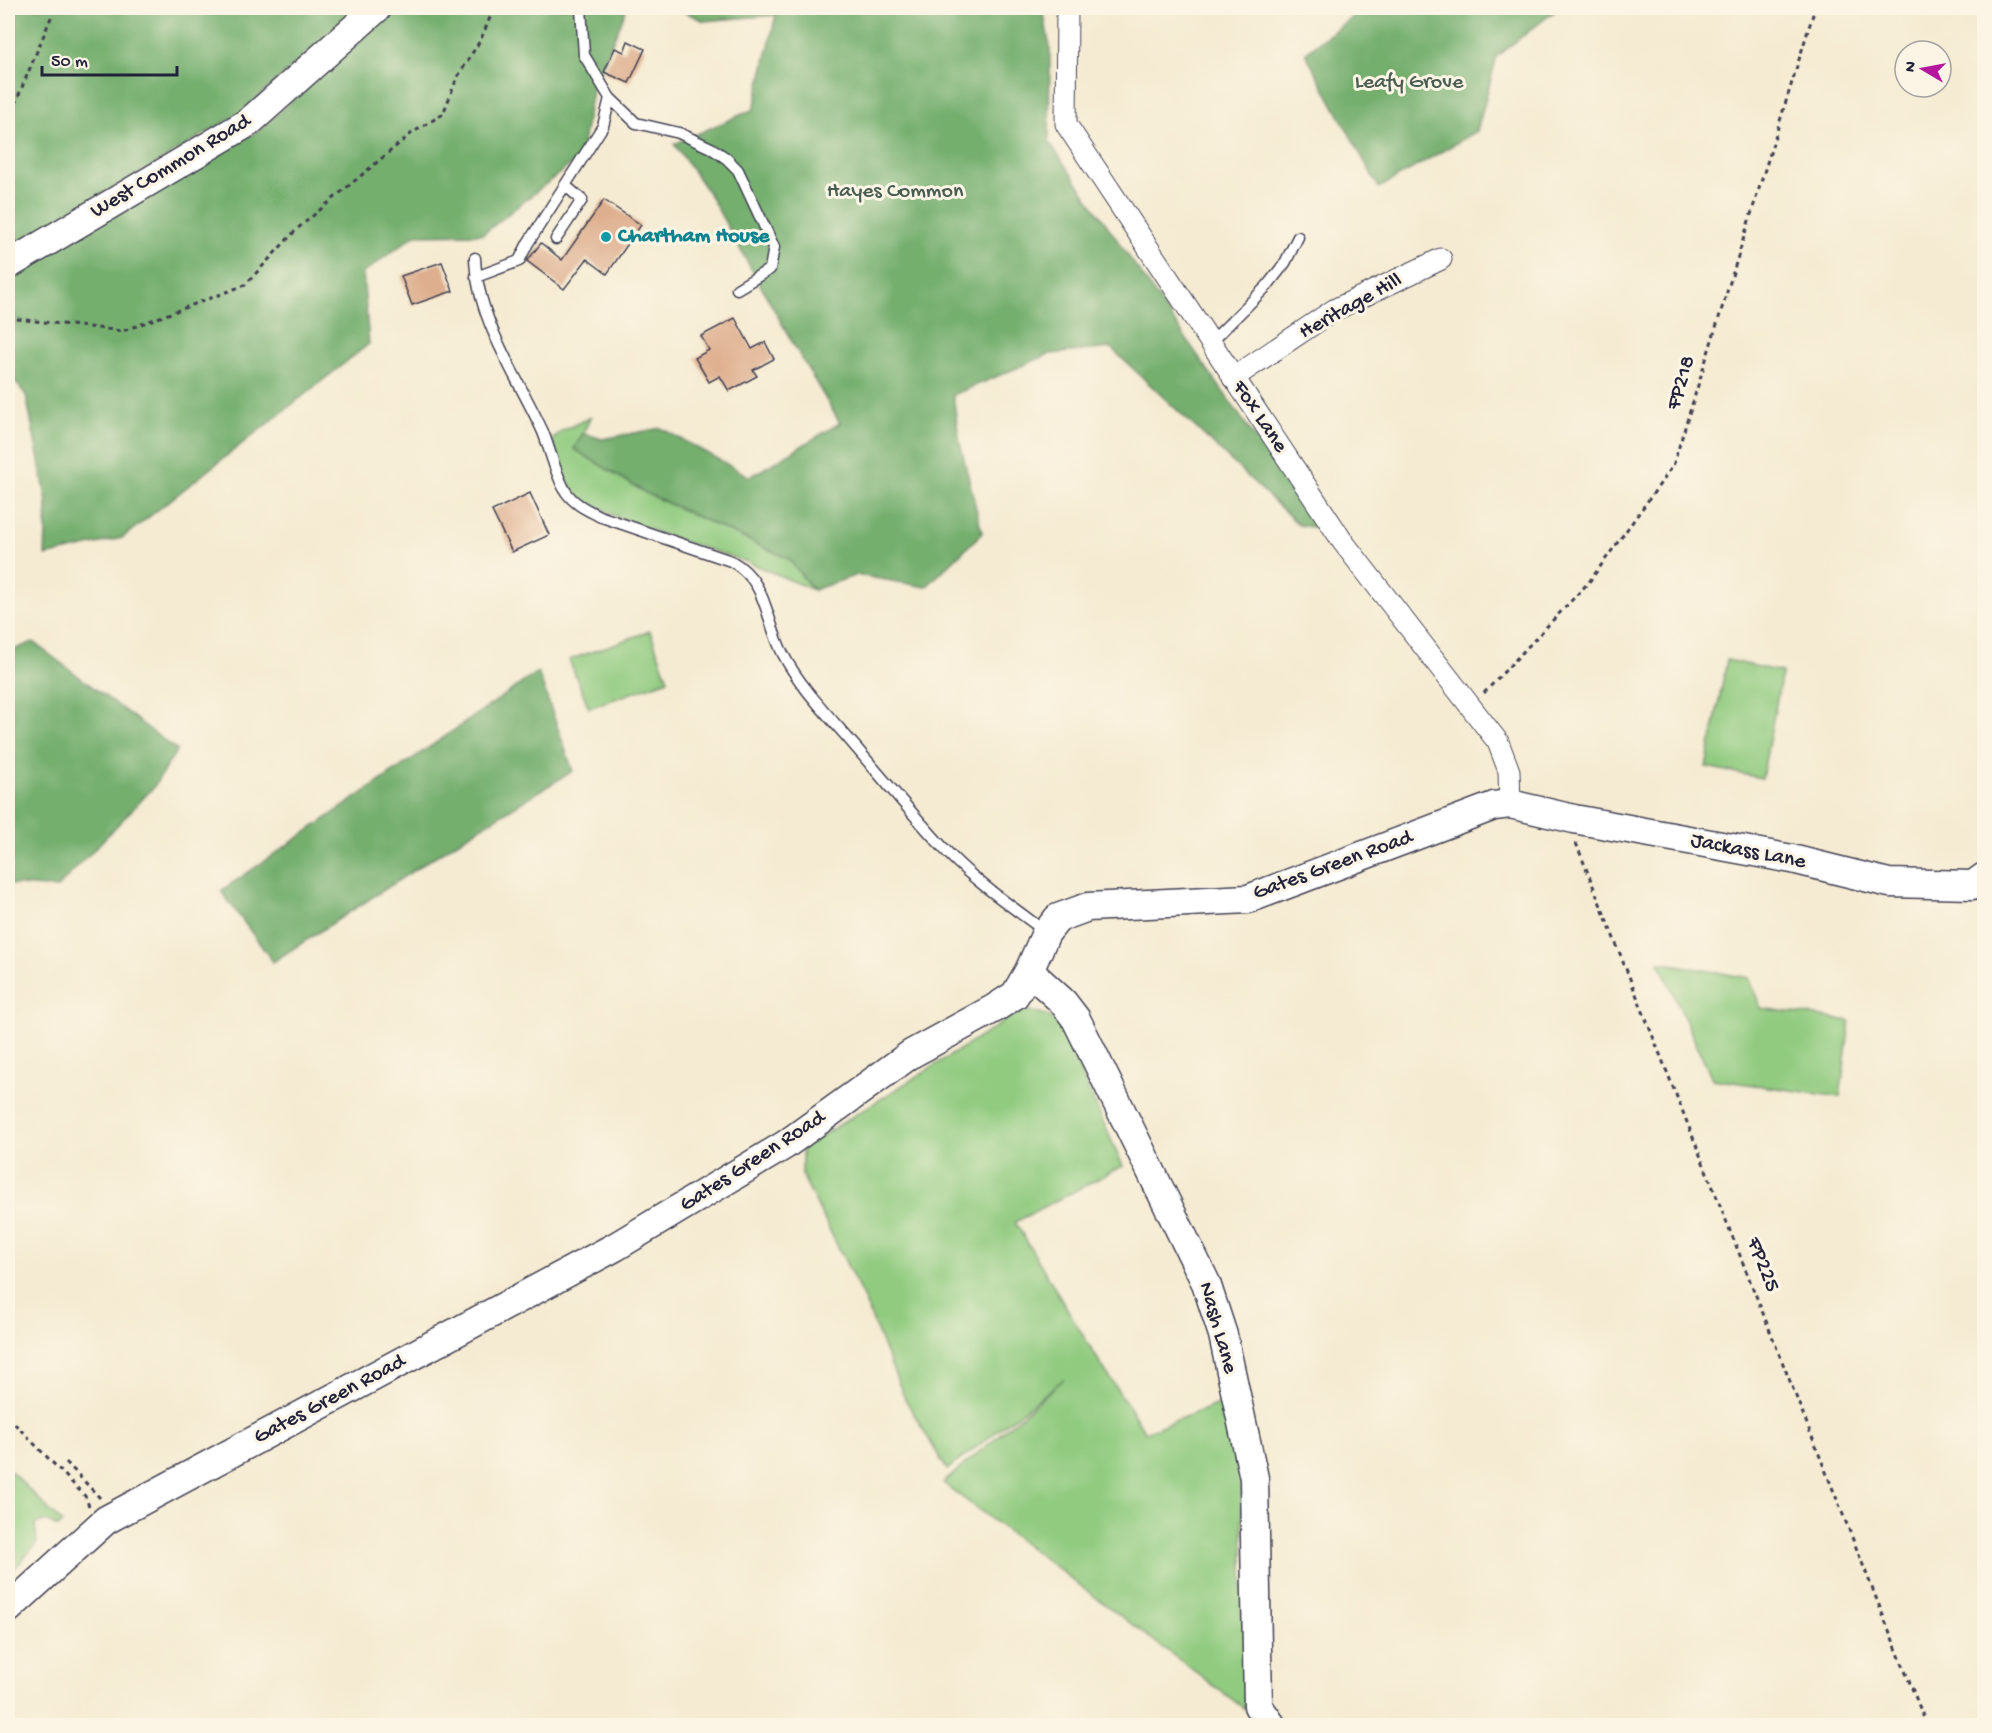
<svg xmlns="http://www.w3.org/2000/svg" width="1992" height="1733" font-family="'Gochi Hand',sans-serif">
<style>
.green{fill:#91cb80;stroke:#5a765e;stroke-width:1.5}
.forest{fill:#74af6e;stroke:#4b6854;stroke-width:1.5}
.building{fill:#deaf8e}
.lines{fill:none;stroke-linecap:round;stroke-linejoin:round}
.lane-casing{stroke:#424052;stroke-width:13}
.street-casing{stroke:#424052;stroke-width:23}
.secondary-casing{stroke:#424052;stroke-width:31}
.path{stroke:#424052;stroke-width:3;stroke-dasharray:4.5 4.5;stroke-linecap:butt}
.lane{stroke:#fff;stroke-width:10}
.street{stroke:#fff;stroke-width:21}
.secondary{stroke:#fff;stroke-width:28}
.culture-dot{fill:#0f9aa8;stroke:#fcf5e5;stroke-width:2}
.labels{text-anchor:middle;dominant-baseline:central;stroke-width:6;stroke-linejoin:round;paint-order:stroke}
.park-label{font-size:22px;fill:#495d53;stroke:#fcf5e5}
.street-label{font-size:22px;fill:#22223b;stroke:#fcf5e5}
.culture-label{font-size:22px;font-weight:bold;fill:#0d838f;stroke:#fcf5e5;text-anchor:start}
</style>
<rect width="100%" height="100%" fill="#fcf5e5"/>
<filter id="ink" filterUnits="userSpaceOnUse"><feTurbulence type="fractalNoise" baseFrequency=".0167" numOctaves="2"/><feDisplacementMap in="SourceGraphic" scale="12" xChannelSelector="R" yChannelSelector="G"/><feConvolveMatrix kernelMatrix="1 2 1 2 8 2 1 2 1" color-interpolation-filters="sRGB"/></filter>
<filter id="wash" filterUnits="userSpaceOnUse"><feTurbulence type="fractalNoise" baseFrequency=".008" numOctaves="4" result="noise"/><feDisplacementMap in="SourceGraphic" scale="24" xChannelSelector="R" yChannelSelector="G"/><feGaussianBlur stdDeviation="1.35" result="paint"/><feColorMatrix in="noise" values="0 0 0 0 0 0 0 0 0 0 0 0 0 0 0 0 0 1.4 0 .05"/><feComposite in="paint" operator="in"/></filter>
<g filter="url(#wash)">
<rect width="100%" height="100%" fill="#f5ebd2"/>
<path class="green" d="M591 417 575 449 646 493 789 559 813 590 750 563 664 535 613 515 590 503 577 494 566 479 552 440 561 431Z
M650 631 668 680 589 708 569 660Z
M1727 660 1782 672 1762 778 1706 767Z
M1659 962 1749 978 1761 1008 1850 1021 1840 1097 1712 1079Z
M1019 1009 1047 1015 1059 1024 1123 1166 1015 1222 1095 1355 1145 1432 1224 1402 1242 1485 1245 1709 943 1483 1064 1379 947 1470 905 1399 862 1295 802 1175V1148L996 1027Z
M10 1470 62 1523 58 1527 46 1521 35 1524 37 1543 8 1576V1472Z"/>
<path class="forest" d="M8 8H359L240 113 8 253Z
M396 8H627L592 90 581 156 483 234 415 235 363 273 369 344 122 538 45 556 47 502 26 395 8 373V278L258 131Z
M676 8H1043L1050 49 1049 142 1318 528 1299 525 1111 348 1050 354 953 395 959 438 982 533 926 587 857 575 813 590 789 559 646 493 574 449 583 433 602 439 661 428 750 477 840 423 799 354 708 192 674 144 754 109 776 15 704 21Z
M1364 8H1559L1497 56 1477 131 1379 188 1305 53Z
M33 642 177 750 153 788 57 888 8 884V652Z
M538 672 573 771 468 835 273 962 221 891Z"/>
<g id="blocks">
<path class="building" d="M628 41 645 49 629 83 604 72 615 48 624 52Z
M604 200 641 225 607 274 587 259 564 289 527 261 541 243 562 260Z
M442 262 453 291 412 305 401 276Z
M735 318 752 349 765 342 774 359 753 370 757 376 729 391 720 376 709 382 695 358 709 350 701 336Z
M530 493 549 535 512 552 492 511Z"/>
</g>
</g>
<g filter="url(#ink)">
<use href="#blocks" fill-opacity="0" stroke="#424052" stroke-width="1.5"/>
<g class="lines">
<g class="lane-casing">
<path id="lane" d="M581 8 584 55 610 98 636 123 679 133 711 148 726 158 738 170 774 247 770 269 737 289
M556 239 582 200 566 186
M475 258C477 320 518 377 543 432 551 452 555 474 566 492 574 504 588 510 599 516L731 561C768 581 765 620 783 654 800 687 829 716 853 744 885 781 916 819 950 855 976 882 1015 909 1046 932
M476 277 519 261 528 243 603 126 610 98
M1210 343 1267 286 1285 263 1298 237"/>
</g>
<g class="street-casing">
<path id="street" d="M1067 8 1066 124 1343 542 1498 742 1509 771 1510 804
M1233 378 1334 310 1441 259"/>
</g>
<g class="secondary-casing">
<path id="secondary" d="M8 265 249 122 377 8
M1029 971 1063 1002 1076 1019 1206 1283 1223 1335 1254 1478 1258 1706 1272 1726
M8 1609 106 1520 615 1247 785 1145 911 1054 995 1008 1015 995 1029 971 1046 933 1058 918 1088 907 1248 899 1494 806 1510 804 1574 819 1792 859 1889 883 1973 885 1984 877"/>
</g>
<path class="path" d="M8 121 55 8
M8 318 123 331 245 285 297 229 412 133 443 114 457 78 481 39 494 8
M1484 693 1589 582 1673 466 1815 8
M1576 843 1927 1726
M8 1417 85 1496 89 1506
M66 1462 100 1498"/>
<use href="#lane" class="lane"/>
<use href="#street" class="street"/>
<use href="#secondary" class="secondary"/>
</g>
</g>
<circle class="culture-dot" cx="606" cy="237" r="6"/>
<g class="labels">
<g class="park-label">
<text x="1409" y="83">Leafy Grove</text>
<text x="895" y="192">Hayes Common</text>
</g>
<g class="street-label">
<text transform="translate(171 167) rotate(-31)">West Common Road</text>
<text transform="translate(1351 307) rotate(-29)">Heritage Hill</text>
<text transform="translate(1682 383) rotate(-73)">FP218</text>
<text transform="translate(1259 417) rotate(56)">Fox Lane</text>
<text transform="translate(1748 852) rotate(11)">Jackass Lane</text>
<text transform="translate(1333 866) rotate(-20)">Gates Green Road</text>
<text transform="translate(753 1162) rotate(-33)">Gates Green Road</text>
<text transform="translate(1762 1265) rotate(68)">FP225</text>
<text transform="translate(1217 1328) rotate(74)">Nash Lane</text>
<text transform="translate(330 1400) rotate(-28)">Gates Green Road</text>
</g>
<g class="culture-label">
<text x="618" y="237">Chartham House</text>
</g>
</g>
<rect width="1992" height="1733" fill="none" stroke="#fcf5e5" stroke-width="30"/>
<g transform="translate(1923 69) rotate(280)"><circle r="28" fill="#fcf5e5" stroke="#a5a1a1" stroke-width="1.5"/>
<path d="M0-4.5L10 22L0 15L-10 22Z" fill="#b5179e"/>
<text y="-9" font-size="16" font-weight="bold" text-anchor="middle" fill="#22223b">N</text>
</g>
<path d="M42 66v9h135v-9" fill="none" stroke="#22223b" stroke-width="3"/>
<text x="51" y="66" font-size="18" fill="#22223b" stroke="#fcf5e5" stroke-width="4.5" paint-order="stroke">50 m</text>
</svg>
